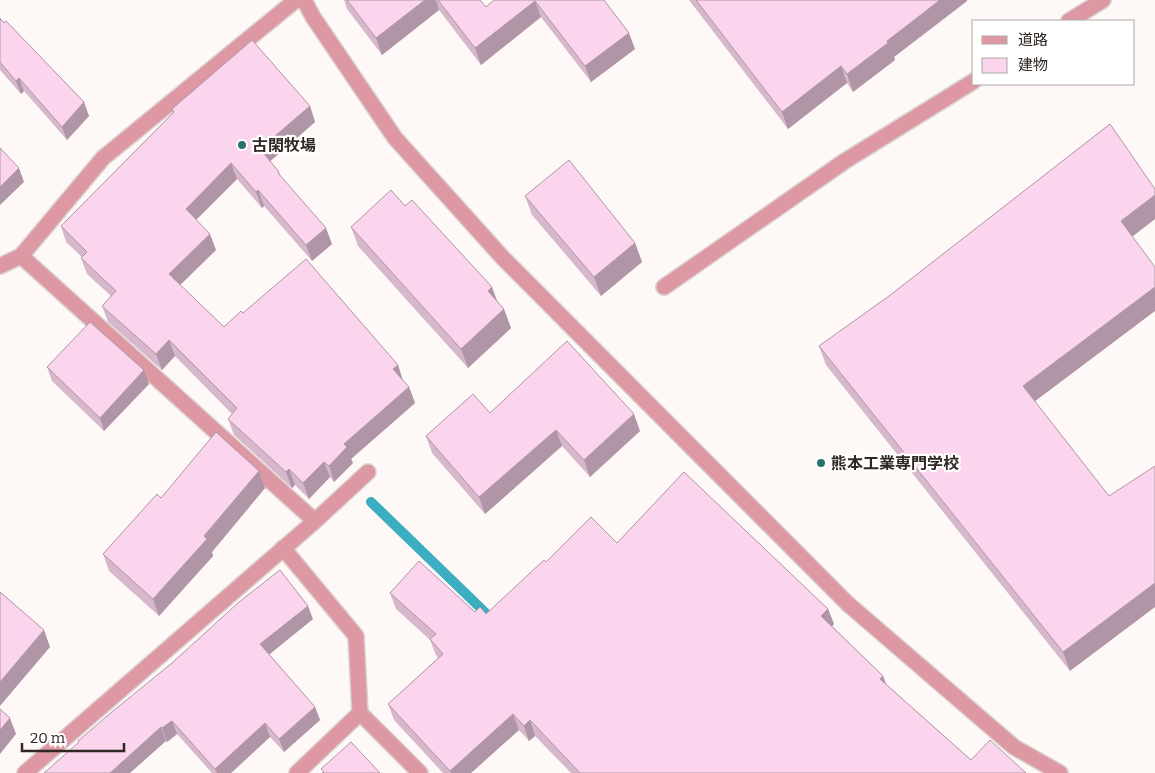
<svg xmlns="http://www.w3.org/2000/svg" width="1155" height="773" font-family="Bitter,'Noto Sans JP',serif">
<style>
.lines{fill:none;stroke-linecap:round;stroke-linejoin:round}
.stream{stroke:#3caec1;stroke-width:10}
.minor-casing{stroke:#d9d3d1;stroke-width:18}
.minor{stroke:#de98a4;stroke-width:15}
.wall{fill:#d7b7cc}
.shaded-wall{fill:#af95a6}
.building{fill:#fad5ed;stroke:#af95a6}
.poi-dot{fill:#29726b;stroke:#fff;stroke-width:2}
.labels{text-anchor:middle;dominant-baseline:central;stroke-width:4.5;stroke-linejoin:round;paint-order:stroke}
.poi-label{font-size:16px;font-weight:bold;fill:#312723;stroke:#fff;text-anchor:start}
</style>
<rect width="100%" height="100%" fill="#fef9f7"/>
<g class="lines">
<path class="stream" d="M371 502 495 622"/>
<g class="minor-casing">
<path id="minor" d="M304 0 313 17 395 138 503 258 848 604 1014 747 1060 773
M1069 21 1103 0
M21 256 315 521
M0 266 21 256 103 158 296 0
M664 287 845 161 974 81
M283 548 356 636 360 713 297 773
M360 713 420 773
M25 773 315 521 368 472"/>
</g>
<use href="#minor" class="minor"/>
</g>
<path class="wall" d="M344 0H480L486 7 494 0H604L635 49 591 82 541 17 481 65 439 10 382 55 347 9Z
M689 0H967V1L894 57 895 60 853 92 847 83 788 129Z
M0 18 89 116 67 140 24 91 21 94 0 70Z
M310 106 315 122 270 161 279 172 281 177 332 244 312 261 264 206 262 208 237 179 196 220 216 250 180 285 224 327 243 313 398 365 403 381 409 387 415 403 351 459 353 463 334 482 330 477 309 499 295 485 292 488 234 435 228 419 232 414 175 356 162 370 108 322 102 306 111 296 87 274 81 258 82 257 66 242 61 226 173 113 172 109Z
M525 196 635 243 642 262 601 296 532 215Z
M1155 219 1132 236 1035 402 1070 671 826 365 819 346Z
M351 227 497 302 511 328 468 368 358 246Z
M47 367 149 384 104 431 52 381Z
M490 413 640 431 590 477 562 446 485 514 432 453 426 436Z
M259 471 265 488 212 552 213 556 159 616 109 571 103 554 161 498Z
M617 543 828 609 834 624 832 626 883 676 886 684 971 760 1026 773H571L535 736 529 741 519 730 471 773H443L394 720 388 704 438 658 436 655 430 640 396 609 390 593 486 614 546 562Z
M313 619 269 654 315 707 320 720 284 752 270 737 231 773H212L177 734 167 742 166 741 44 773Z"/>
<path class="shaded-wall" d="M425 0H436L439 10 382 55 376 38Z
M940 0H967V1L894 57 895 60 853 92 847 74 887 41Z
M535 1 541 17 481 65 475 48Z
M629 33 635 49 591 82 585 66Z
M841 66 847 83 788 129 782 112Z
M19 78 24 91 21 94 16 81Z
M84 102 89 116 67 140 62 127Z
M310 106 315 122 266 165 260 149Z
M231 163 237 179 191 225 186 209Z
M19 168 24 182 0 205V187Z
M258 190 264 206 262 208 256 192Z
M1155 195V219L1128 240 1121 221Z
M326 228 332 244 312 261 306 245Z
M210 234 216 250 175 290 169 274Z
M635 243 642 262 601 296 594 277Z
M492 287 499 306 488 291Z
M1155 287V311L1030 405 1023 386Z
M504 309 511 328 468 368 461 349Z
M169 340 175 356 162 370 156 354Z
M398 365 403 381 393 369Z
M144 370 149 384 104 431 100 418Z
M409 387 415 403 351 459 353 463 334 482 329 466 344 444Z
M634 414 640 431 590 477 584 460Z
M556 430 562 446 485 514 479 497Z
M324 462 330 477 309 499 303 483Z
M289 469 295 485 292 488 286 472Z
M259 471 265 488 212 552 213 556 159 616 153 599 204 536Z
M1155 583V607L1070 671 1063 652Z
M308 606 313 619 265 658 260 644Z
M828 609 834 624 827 632 821 616Z
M44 630 50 647 0 706V682Z
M883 676 889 692 880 679Z
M315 707 320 720 284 752 279 739Z
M513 714 519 730 471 773H451L450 771Z
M10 718 16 734 0 754V730Z
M530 720 535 736 529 741 524 726Z
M172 721 177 734 167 742 162 728Z
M265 723 270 737 231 773H217L215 769Z
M161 727 166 741 130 773H110Z"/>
<path class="building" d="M347 0H425L376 38Z
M438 0H480L486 7 494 0H604L629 33 585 66 535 1 475 48Z
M696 0H940L887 41 888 43 847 74 841 66 782 112Z
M0 18 4 23 6 21 84 102 62 127 19 78 16 81 0 62Z
M252 40 310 106 260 149 279 172 278 173 326 228 306 245 258 190 256 192 231 163 186 209 210 234 169 274 224 327 241 311 243 313 306 259 398 365 393 369 409 387 344 444 347 447 329 466 324 462 303 483 289 469 286 472 228 419 237 408 169 340 156 354 102 306 116 291 81 258 87 252 61 226 174 112 172 109Z
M1110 124 1155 189V195L1121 221 1155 267V287L1023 386 1109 496 1155 466V583L1063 652 819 346 889 296Z
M0 148 19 168 0 187Z
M569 160 635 243 594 277 525 196Z
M391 190 405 206 412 200 492 287 488 291 504 309 461 349 351 227Z
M90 322 144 370 100 418 47 367Z
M567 341 634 414 584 460 556 430 479 497 426 436 473 394 490 413Z
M216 432 259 471 204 536 207 539 153 599 103 554 157 494 161 498Z
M684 472 828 609 821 616 883 676 880 679 971 760 990 740 1026 773H580L530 720 524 726 513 714 450 771 388 704 443 654 430 639 436 634 390 593 419 561 475 612 480 607 486 614 544 560 546 562 591 517 617 543Z
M280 570 308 606 260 644 315 707 279 739 265 723 215 769 172 721 162 728 161 727 110 773H44L79 742 78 741 113 711 172 663 239 602Z
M0 592 44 630 0 682Z
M0 709 10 718 0 730Z
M351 742 380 773H322L324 772 321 769Z"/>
<g class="poi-dot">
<circle cx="242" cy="145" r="5"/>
<circle cx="821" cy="463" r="5"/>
</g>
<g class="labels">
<g class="poi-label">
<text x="252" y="145">古閑牧場</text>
<text x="831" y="463">熊本工業専門学校</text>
</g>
</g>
<rect x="972" y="20" width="162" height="65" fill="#ffffff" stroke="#ada9a7"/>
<rect x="982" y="36" width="25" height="8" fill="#de98a4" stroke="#ada9a7"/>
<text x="1018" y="45" font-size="15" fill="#312723">道路</text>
<rect x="982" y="58" width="25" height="15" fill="#fad5ed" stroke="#ada9a7"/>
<text x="1018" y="70" font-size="15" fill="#312723">建物</text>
<path d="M22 743v8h102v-8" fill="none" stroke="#312723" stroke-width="2.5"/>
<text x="30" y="743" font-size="15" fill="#312723" stroke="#ffffff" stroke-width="4" paint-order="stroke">20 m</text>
</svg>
